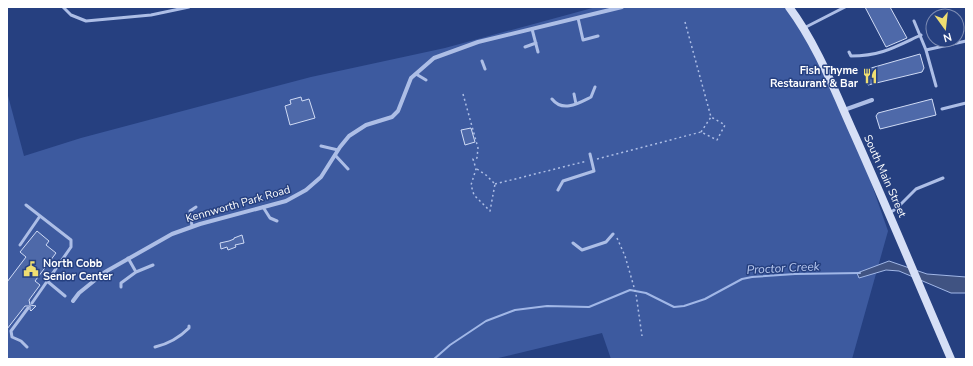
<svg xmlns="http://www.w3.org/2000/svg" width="973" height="366" font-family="'Nunito Sans',sans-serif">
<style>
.green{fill:#3d5a9f}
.water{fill:#405382;stroke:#a1b7e7}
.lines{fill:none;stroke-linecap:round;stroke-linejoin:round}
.stream{stroke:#a1b7e7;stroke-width:2}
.building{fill:#4e69a9;stroke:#d0dbf5}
.path{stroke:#adbee6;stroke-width:1.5;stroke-dasharray:2 3;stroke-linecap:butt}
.service{stroke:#adbee6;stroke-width:3}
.minor{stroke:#adbee6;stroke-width:4}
.secondary{stroke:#d6dff6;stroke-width:8}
.labels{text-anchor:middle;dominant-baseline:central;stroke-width:3;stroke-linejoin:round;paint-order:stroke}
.poi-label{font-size:11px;font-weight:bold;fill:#fff;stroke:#264080;text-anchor:end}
.street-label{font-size:11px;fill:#fff;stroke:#264080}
.water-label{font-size:12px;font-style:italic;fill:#b8c8ee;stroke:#264080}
</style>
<rect width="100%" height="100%" fill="#264080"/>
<path class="green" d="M596 7H790L852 128 888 231 852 359H611L602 333 494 359H7V92L24 156 81 138 311 77 445 48Z"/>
<path class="water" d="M889 261 927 274 966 277V293H951L899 271 886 270 859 278 857 273Z"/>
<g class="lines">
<path class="stream" d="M434 359 450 345 486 321 515 310 547 306 589 307 630 290 646 293 674 307 684 306 705 299 742 279 752 277 795 274 860 273"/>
</g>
<path class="building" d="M865 7H890L907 38 886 47Z
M920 54 924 68 922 72 868 85 864 70Z
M301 97 302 101 309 99 315 118 290 125 285 106 291 104 290 100Z
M932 99 936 115 880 129 876 116 878 113Z
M471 128 475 142 465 145 461 130Z
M37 231 49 241 46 245 56 253 35 281 40 285 29 300 30 305 36 306 31 311 30 310V306H25L7 329V282L26 257 20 252Z
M242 235 244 243 235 245 236 247 228 250 227 247 221 249 220 243 229 241 234 239V238Z"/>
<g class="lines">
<path class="path" d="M463 94 478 148 477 158 473 159 476 169 471 185 474 195 490 211 495 184
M701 132 711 117
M597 159 701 132 717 140 725 125 711 117 685 22
M477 169 486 175 495 184
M495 184 587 161
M617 238 625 256 636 294 642 336"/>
<path class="service" d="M63 7 71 15 86 21 151 15 189 7
M578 18 583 40 598 36
M914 21 926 50
M804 28 845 7
M532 29 538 52
M525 47 536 43
M849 52 851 56C881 56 895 47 921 35
M482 61 485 69
M416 74 426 80
M936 86 926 50 966 41
M574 94 576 104
M552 99C563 113 579 103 591 97L595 87
M942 109 966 103
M321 146 338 150
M335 155 348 169
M558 190 563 181 594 171 590 154
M26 205 71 240V247L32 303
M263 207 270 218 277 221
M889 213 896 209 916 189 943 178
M192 226 190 211 196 207
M573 243 582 250 606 242 613 234
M20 245 40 216
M128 258 136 272
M47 281 65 296
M121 287V283L136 272 153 265
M27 347 21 341 12 337 11 331 28 308
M155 347C168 344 180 337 189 328V326"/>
<path class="minor" d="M844 110 872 100
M73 301 79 293 105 272 172 234 200 224 286 201 306 190 321 177 340 147 349 136 366 125 392 117 398 111 411 78 434 58 478 42 622 7"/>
<path class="secondary" d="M789 7C818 46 835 92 855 136 888 210 919 285 951 359"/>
</g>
<defs>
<g id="restaurant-bare" transform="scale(1.2)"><path d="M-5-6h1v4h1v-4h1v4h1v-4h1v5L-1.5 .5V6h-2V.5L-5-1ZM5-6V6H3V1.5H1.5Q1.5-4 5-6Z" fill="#efde71" stroke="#264080" stroke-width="2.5" paint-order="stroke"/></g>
<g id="civic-bare" transform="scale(1.2)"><path d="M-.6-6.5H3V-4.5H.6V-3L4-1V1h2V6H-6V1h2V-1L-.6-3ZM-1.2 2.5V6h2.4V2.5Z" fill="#efde71" stroke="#264080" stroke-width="2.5" paint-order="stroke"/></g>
</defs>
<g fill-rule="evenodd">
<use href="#restaurant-bare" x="870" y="76"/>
<use href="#civic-bare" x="31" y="269"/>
</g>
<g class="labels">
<g class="poi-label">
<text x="858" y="70">Fish Thyme<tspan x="858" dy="13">Restaurant &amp; Bar</tspan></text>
<text x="43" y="263" text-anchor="start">North Cobb<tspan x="43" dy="13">Senior Center</tspan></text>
</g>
<g class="street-label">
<text transform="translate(885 176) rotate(66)">South Main Street</text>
<text transform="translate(238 204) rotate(-16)">Kennworth Park Road</text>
</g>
<g class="water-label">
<text transform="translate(783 268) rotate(-3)">Proctor Creek</text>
</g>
</g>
<rect width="973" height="366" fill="none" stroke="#ffffff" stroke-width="16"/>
<g transform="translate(945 28) rotate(165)"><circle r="19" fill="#264080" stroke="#7d8cb3"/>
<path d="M0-3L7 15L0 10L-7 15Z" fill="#efde71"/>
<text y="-6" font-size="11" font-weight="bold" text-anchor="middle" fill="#ffffff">N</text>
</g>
</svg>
